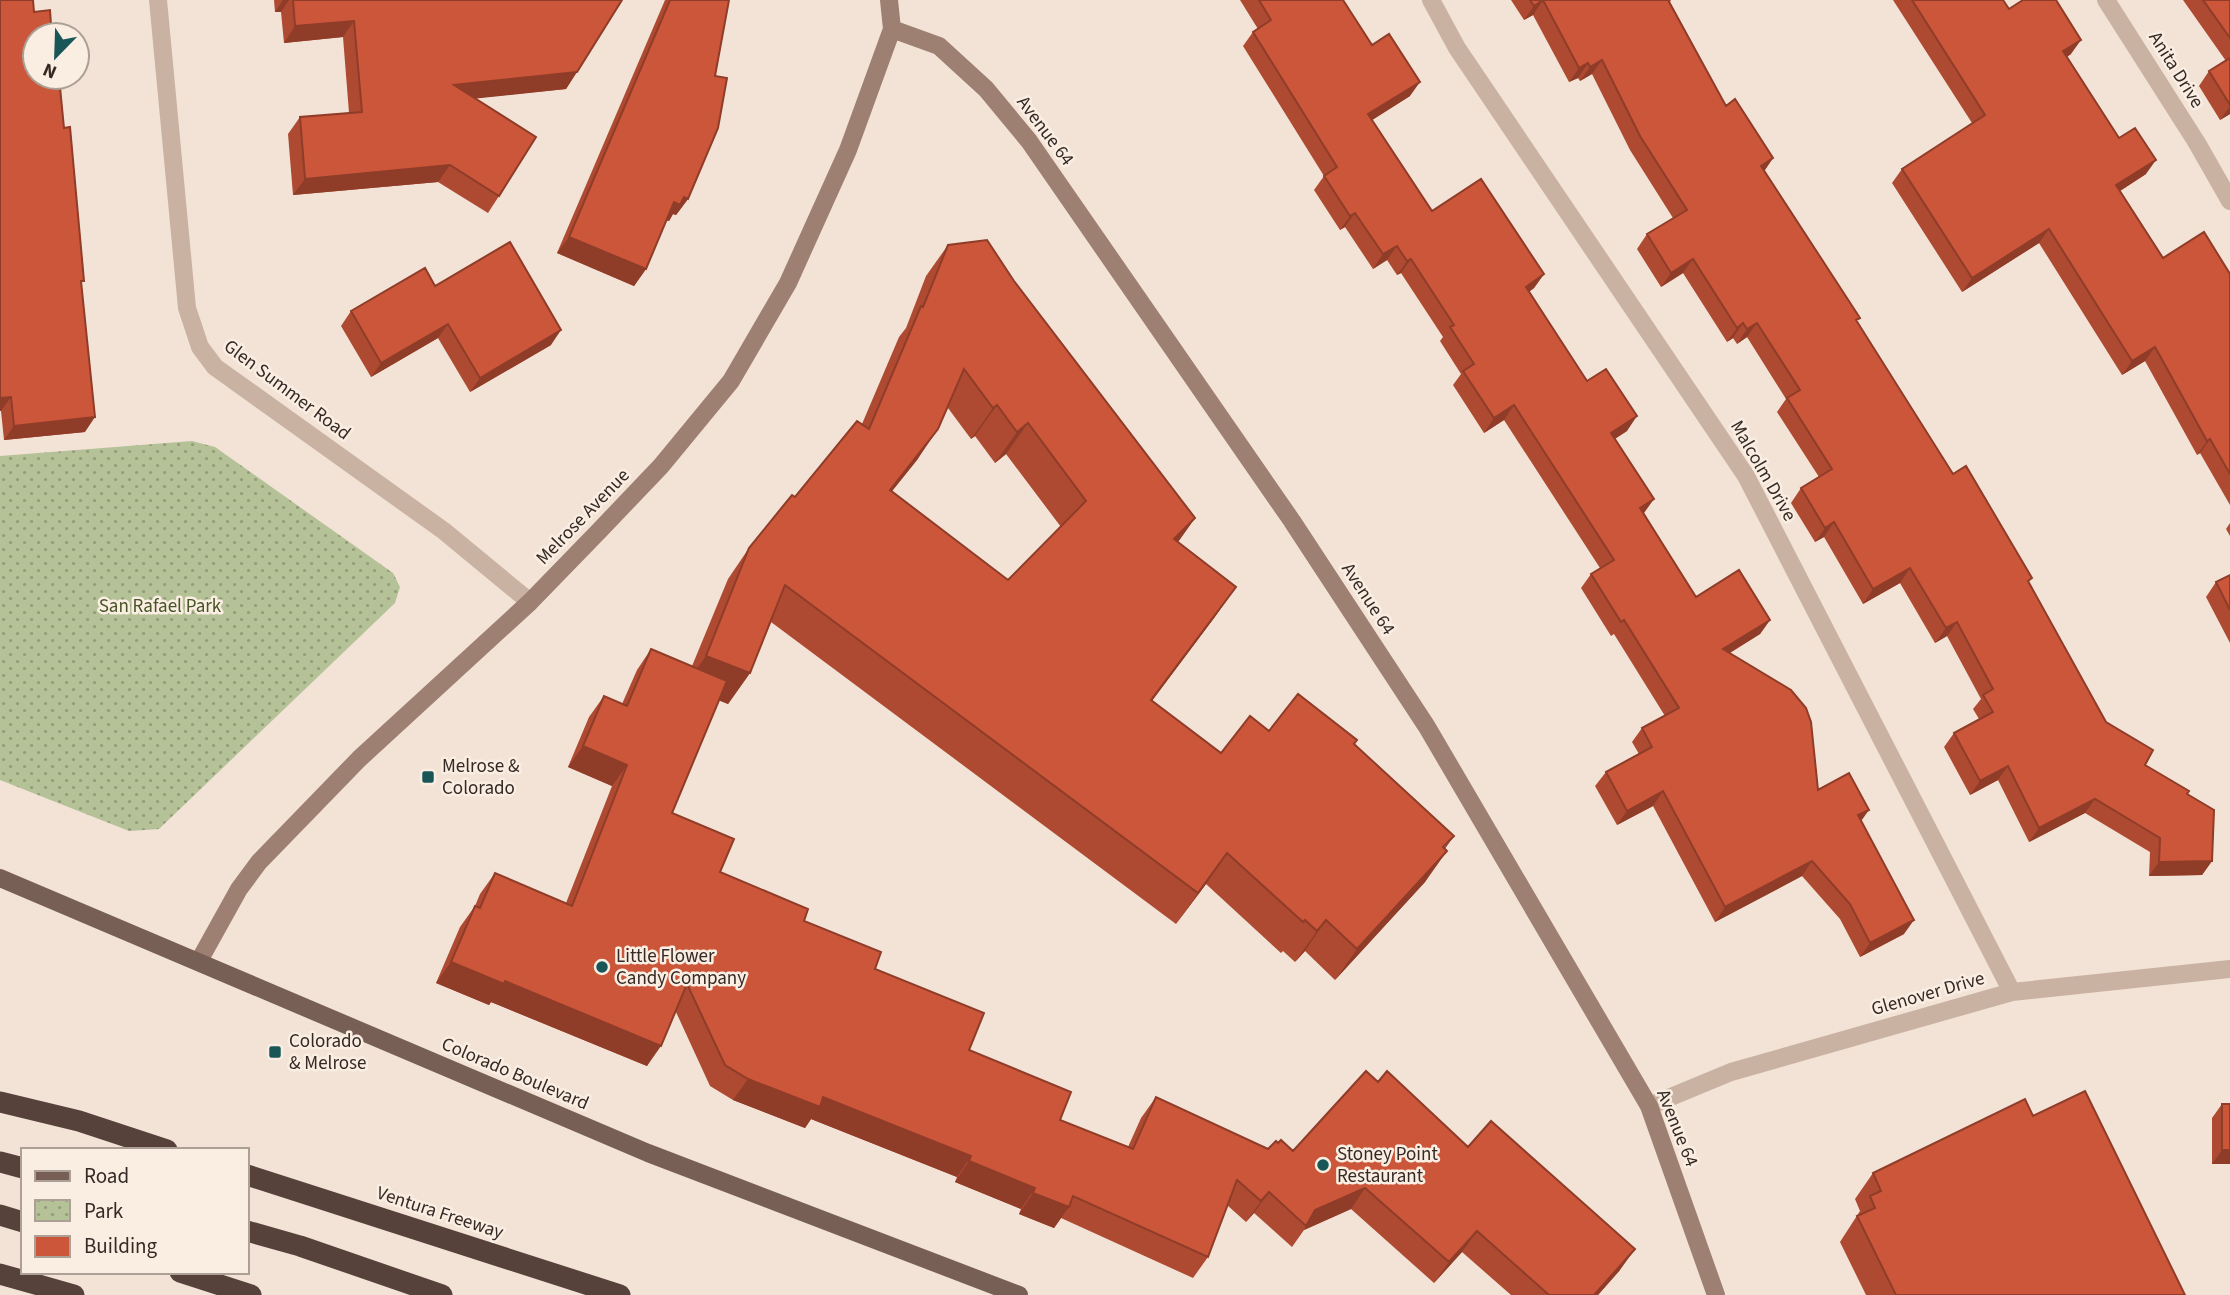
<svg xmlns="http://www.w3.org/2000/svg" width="2230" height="1295" font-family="'Source Sans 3',sans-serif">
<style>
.park{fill:url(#park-dots)}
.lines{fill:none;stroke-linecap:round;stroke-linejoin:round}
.street{stroke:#cab2a2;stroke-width:18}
.secondary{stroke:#9e8073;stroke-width:18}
.primary{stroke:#775f55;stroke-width:18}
.highway{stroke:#56423b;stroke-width:21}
.wall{fill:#af4a32;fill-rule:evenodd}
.shaded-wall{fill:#8f3c29}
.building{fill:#cc563a;stroke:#8f3c29;stroke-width:2;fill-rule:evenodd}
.poi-dot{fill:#195657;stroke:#faeee2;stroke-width:2.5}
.labels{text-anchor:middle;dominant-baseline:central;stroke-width:5;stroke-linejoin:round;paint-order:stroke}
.street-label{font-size:19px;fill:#342925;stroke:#faeee2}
.park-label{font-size:19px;fill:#465427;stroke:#faeee2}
.poi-label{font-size:19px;fill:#342925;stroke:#faeee2;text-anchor:start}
</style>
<defs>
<pattern id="park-dots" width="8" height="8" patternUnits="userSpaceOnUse" patternTransform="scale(1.75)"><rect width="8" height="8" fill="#b5c196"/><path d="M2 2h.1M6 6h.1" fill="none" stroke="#949d7a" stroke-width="1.8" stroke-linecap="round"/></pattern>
</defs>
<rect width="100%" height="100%" fill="#f2e3d6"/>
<path class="park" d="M192 441 215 447 393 573 400 587 395 603 159 829 129 831 0 780V456Z"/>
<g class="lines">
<path class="street" d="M158 0 187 308 200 347 215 367 444 531 530 602
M1431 0 1457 48 1746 476 2012 992
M2106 0 2197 143 2230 201
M1649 1106 1731 1072 2012 992 2230 969"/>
<path class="secondary" d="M892 29 939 46 986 89 1029 141 1292 521 1427 727 1649 1106 1716 1295
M199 961 239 889 259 862 359 759 530 602 599 531 661 466 731 381 788 283 848 150 892 29 889 0"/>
<path class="primary" d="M0 878 648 1153 1019 1295"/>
<path class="highway" d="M0 1102 79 1121 167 1150
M0 1162 23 1168
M247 1175 620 1295
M0 1215 23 1222
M247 1231 300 1246 442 1295
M180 1272 251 1295
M0 1274 74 1295"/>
</g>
<path class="wall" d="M274 0H622L566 89 475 98 499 196 488 213 438 182 293 195 288 134 300 117 349 113 343 37 284 43 281 12H275Z
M665 0H729L688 199 676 215 673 214 669 221 666 220 646 269 634 286 557 253Z
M1240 0H1343L1372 45 1410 96 1372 120 1432 211 1544 274 1534 288 1529 292 1587 381 1627 431 1615 439 1644 513 1696 597 1770 620 1760 634 1730 653 1818 790 1861 820 1904 934 1860 957 1840 919 1802 876 1715 922 1653 806 1617 825 1595 786 1606 772 1639 754 1632 742 1642 728 1665 716 1614 634 1611 636 1581 588 1591 574 1600 568 1504 420 1484 433 1453 385 1461 374 1440 341 1443 337 1401 273 1397 275 1387 260 1373 269 1345 227 1340 230 1314 190 1324 176 1243 46 1253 32 1258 29Z
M1511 0H1671L1670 2 1726 106 1773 158 1764 171 1857 322 1953 474 2029 582 2106 722 2145 765 2187 794 2212 861 2202 875 2149 876 2150 852 2085 813 2029 842 1998 780 1970 795 1944 747 1954 733 1979 719 1973 709 1981 699 1947 636 1935 643 1900 583 1863 604 1824 537 1815 542 1791 503 1801 488 1819 477 1777 412 1786 399 1747 337 1737 344 1733 338 1727 342 1683 273 1661 287 1637 249 1647 234 1673 218 1630 150 1592 74 1580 81 1578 78 1569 82 1533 15 1524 20Z
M1893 0H2003L2009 9 2071 54 2067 57 2119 138 2146 174 2120 191 2163 258 2230 274V505L2200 453 2197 455 2145 361 2122 375 2039 243 1962 292 1892 183 1902 169 1972 123Z
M2183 0H2230V114L2220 120 2199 86 2209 71 2226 61Z
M34 12 64 128 81 285 85 432 4 440 1 411Z
M948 245 1014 281 1195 518 1178 542 1236 587 1214 618 1152 701 1221 753 1269 731 1354 744 1445 849 1425 882 1335 980 1305 951 1295 962 1283 951 1281 953 1206 884 1176 924 771 622 750 673 728 704 719 700 672 813 720 872 804 921 875 969 969 1050 1060 1120 1128 1147 1141 1118 1156 1097 1268 1149 1293 1151 1378 1082 1468 1147 1620 1270 1598 1295H1511L1462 1252 1434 1283 1351 1209 1304 1230 1292 1247 1254 1213 1246 1222 1227 1205 1208 1257 1193 1278 1061 1218 1054 1228 1019 1214 1021 1209 955 1182 957 1177 811 1119 805 1128 733 1100 710 1086 676 1012 647 1066 491 1002 489 1005 436 983 460 927 475 906 480 894 495 873 566 903 612 786 568 767 589 717 604 696 622 704 637 670 651 649 692 666 728 579 749 548 862 424 899 337 906 328 926 276ZM948 408 971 439 975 436 995 463 1006 454 1061 527 1008 580 892 491 917 460Z
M435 286 551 345 470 392 438 338 371 377 341 326 351 311Z
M2230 523V536L2226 529Z
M2230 575V643L2206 597 2216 582Z
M2222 1104H2230V1164H2212V1118Z
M2033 1116 2185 1295H1866L1840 1242 1860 1211 1855 1199 1873 1173Z"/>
<path class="shaded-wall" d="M283 0H289L281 12H275Z
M1543 0 1533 15 1524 20 1534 6Z
M354 21 343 37 284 43 295 26Z
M2081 40 2071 54 2053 65 2063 51Z
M1602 60 1592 74 1580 81 1590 67Z
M1588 63 1578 78 1569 82 1579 68Z
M577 72 566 89 443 102 454 85Z
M1420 82 1410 96 1358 129 1368 114Z
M2230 106V114L2220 120Z
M1773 158 1763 173 1761 166Z
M2156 160 2146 174 2106 200 2116 185Z
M450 165 438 182 293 195 305 179Z
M684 197 688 199 676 215 673 214 669 221 662 219 674 202Z
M1355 213 1345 227 1340 230 1350 216Z
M2049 229 2039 243 1962 292 1972 278Z
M569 237 646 269 634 286 557 253Z
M1397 246 1387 260 1373 269 1383 254Z
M1411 259 1401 273 1397 275 1407 261Z
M1693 259 1683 273 1661 287 1671 273Z
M1544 274 1534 288 1516 301 1526 287Z
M1743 323 1733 338 1727 342 1737 328Z
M1757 323 1747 337 1737 344 1747 329Z
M448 324 438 338 371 377 381 363Z
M561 330 551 345 470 392 480 378Z
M2155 347 2145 361 2122 375 2132 361Z
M11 397 1 411H0V398Z
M997 405 975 436 971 439 993 408Z
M1514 405 1504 420 1484 433 1494 418Z
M1637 416 1627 431 1601 447 1611 433Z
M95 417 85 432 4 440 14 426Z
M1028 423 1006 454 995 463 1017 432Z
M938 429 917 460 868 521 890 490Z
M2210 439 2200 453 2197 455 2207 441Z
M1654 499 1644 513 1640 508Z
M1195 518 1173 549 1174 539Z
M1834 522 1824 537 1815 542 1825 528Z
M1910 568 1900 583 1863 604 1873 589Z
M1236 587 1214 618 1129 731 1151 700Z
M1770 620 1760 634 1713 663 1723 649Z
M1957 622 1947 636 1935 643 1946 628Z
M706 656 750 673 728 704 684 687Z
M583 746 627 765 612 786 568 767Z
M2008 766 1998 780 1970 795 1980 781Z
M1663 791 1653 806 1617 825 1627 811Z
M2095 799 2085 813 2029 842 2039 828Z
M1869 810 1859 824 1858 815Z
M1454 836 1432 867 1447 851 1425 882 1335 980 1357 949Z
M1227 853 1206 884 1176 924 1198 893Z
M1812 861 1802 876 1715 922 1725 907Z
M2212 861 2202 875 2149 876 2159 862Z
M1326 920 1305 951 1295 962 1317 931Z
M1914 920 1904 934 1860 957 1870 943Z
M451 962 505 981 661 1046 647 1066 491 1002 489 1005 436 983Z
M748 1079 823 1097 971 1156 957 1177 811 1119 805 1128 733 1100Z
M2222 1150H2230V1164H2212Z
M969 1161 1035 1188 1021 1209 955 1182Z
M1365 1188 1351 1209 1304 1230 1315 1210Z
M1269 1192 1254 1213 1246 1222 1261 1201Z
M1033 1193 1069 1207 1054 1228 1019 1214Z
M1477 1231 1462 1252 1434 1283 1449 1262Z
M1635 1249 1620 1270 1598 1295H1594Z"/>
<path class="building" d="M0 0H33L34 12 50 10 51 25 54 24 55 35H35V77H59L64 128 70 127 84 281H81L95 417 14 426 11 397 0 398Z
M293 0H622L577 72 454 85 536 137 499 196 450 165 305 179 300 117 362 112 354 21 295 26Z
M670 0H729L715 76 727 78 718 128 688 199 684 197 680 205 674 202 646 269 569 237Z
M1259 0H1343L1372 45 1389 34 1420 82 1368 114 1432 211 1481 179 1544 274 1526 287 1587 381 1606 369 1637 416 1611 433 1654 499 1640 508 1696 597 1739 570 1770 620 1723 649 1791 690 1806 708 1811 722 1818 790 1849 773 1869 810 1858 815 1914 920 1870 943 1850 904 1812 861 1725 907 1663 791 1627 811 1606 772 1652 747 1642 728 1679 708 1624 620 1621 622 1591 574 1614 560 1514 405 1494 418 1463 371 1474 364 1450 327 1454 325 1411 259 1407 261 1397 246 1383 254 1355 213 1350 216 1324 176 1337 167 1253 32 1271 20Z
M1530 0H1668L1726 106 1735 99 1773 158 1761 166 1860 318 1856 320 1953 474 1966 466 2032 578 2028 581 2106 722 2153 750 2145 765 2189 791 2187 794 2214 810 2212 861 2159 862 2160 838 2095 799 2039 828 2008 766 1980 781 1954 733 1993 712 1983 695 1993 689 1957 622 1946 628 1910 568 1873 589 1834 522 1825 528 1801 488 1832 469 1787 398 1800 390 1757 323 1747 329 1743 323 1737 328 1693 259 1671 273 1647 234 1687 210 1640 136 1602 60 1590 67 1588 63 1579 68 1543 0 1534 6Z
M1912 0H2003L2009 9 2023 0H2056L2081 40 2063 51 2119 138 2135 128 2156 160 2116 185 2163 258 2204 232 2230 274V474L2210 439 2207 441 2155 347 2132 361 2049 229 1972 278 1902 169 1985 115Z
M2203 0H2230V38Z
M2230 58V105L2209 71Z
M987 240 1014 281 1195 518 1174 539 1236 587 1151 700 1221 753 1250 716 1269 731 1298 694 1357 740 1354 744 1454 836 1443 847 1447 851 1357 949 1326 920 1317 931 1305 920 1303 922 1227 853 1198 893 785 585 750 673 706 656 749 548 792 495 795 497 857 421 869 429 921 306 923 307 948 245ZM964 369 993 408 997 405 1017 432 1028 423 1086 501 1008 580 890 490 938 429Z
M510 242 561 330 480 378 448 324 381 363 351 311 425 268 435 286Z
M2230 575V610L2216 582Z
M651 649 727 681 672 813 734 839 720 872 808 909 804 921 881 952 875 969 984 1013 969 1050 1071 1092 1060 1120 1133 1149 1156 1097 1268 1149 1276 1141 1278 1143 1281 1140 1293 1151 1366 1071 1378 1082 1387 1071 1468 1147 1491 1121 1635 1249 1594 1295H1549L1477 1231 1449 1262 1365 1188 1315 1210 1306 1226 1269 1192 1261 1201 1237 1180 1208 1257 1073 1196 1069 1207 1033 1193 1035 1188 969 1161 971 1156 823 1097 820 1107 748 1079 725 1065 687 984 661 1046 505 981 504 984 451 962 475 906 480 908 495 873 572 906 627 765 583 746 604 696 627 706Z
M2085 1091 2185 1295H1896L1857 1216 1875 1208 1870 1196 1881 1191 1873 1173 2025 1099 2033 1116Z
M2222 1104H2230V1150H2222Z"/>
<g class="poi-dot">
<rect x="421" y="770" width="14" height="14" rx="3.5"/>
<circle cx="602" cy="967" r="7"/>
<rect x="268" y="1045" width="14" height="14" rx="3.5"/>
<circle cx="1323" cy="1165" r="7"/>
</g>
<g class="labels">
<g class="street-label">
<text transform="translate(2176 70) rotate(58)">Anita Drive</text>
<text transform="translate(1045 131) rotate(53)">Avenue 64</text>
<text transform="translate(287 390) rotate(37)">Glen Summer Road</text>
<text transform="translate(1763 471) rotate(60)">Malcolm Drive</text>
<text transform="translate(583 517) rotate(-46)">Melrose Avenue</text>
<text transform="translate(1368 599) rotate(57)">Avenue 64</text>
<text transform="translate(1928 994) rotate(-16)">Glenover Drive</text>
<text transform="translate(515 1074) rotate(23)">Colorado Boulevard</text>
<text transform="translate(1677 1128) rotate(68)">Avenue 64</text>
<text transform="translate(440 1213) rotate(18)">Ventura Freeway</text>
</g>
<g class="park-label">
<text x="160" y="606">San Rafael Park</text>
</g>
<g class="poi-label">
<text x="442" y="766">Melrose &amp;<tspan x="442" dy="22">Colorado</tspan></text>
<text x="616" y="956">Little Flower<tspan x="616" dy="22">Candy Company</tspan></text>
<text x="289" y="1041">Colorado<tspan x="289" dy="22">&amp; Melrose</tspan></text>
<text x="1337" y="1154">Stoney Point<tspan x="1337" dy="22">Restaurant</tspan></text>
</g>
</g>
<rect x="21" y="1148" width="228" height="126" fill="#faeee2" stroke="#ab9f96" stroke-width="2"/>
<rect x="35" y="1171" width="35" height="10" fill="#775f55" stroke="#ab9f96" stroke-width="2"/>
<text x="84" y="1183" font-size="21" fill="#342925">Road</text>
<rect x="35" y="1200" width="35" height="21" fill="url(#park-dots)" stroke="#ab9f96" stroke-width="2"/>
<text x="84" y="1218" font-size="21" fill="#342925">Park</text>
<rect x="35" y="1236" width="35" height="21" fill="#cc563a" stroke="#ab9f96" stroke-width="2"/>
<text x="84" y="1253" font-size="21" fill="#342925">Building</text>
<g transform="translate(56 56) rotate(203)"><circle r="33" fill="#faeee2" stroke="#ab9f96" stroke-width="2"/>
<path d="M0-5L12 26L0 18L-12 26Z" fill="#195657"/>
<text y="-10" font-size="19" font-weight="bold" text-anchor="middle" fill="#342925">N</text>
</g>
</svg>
